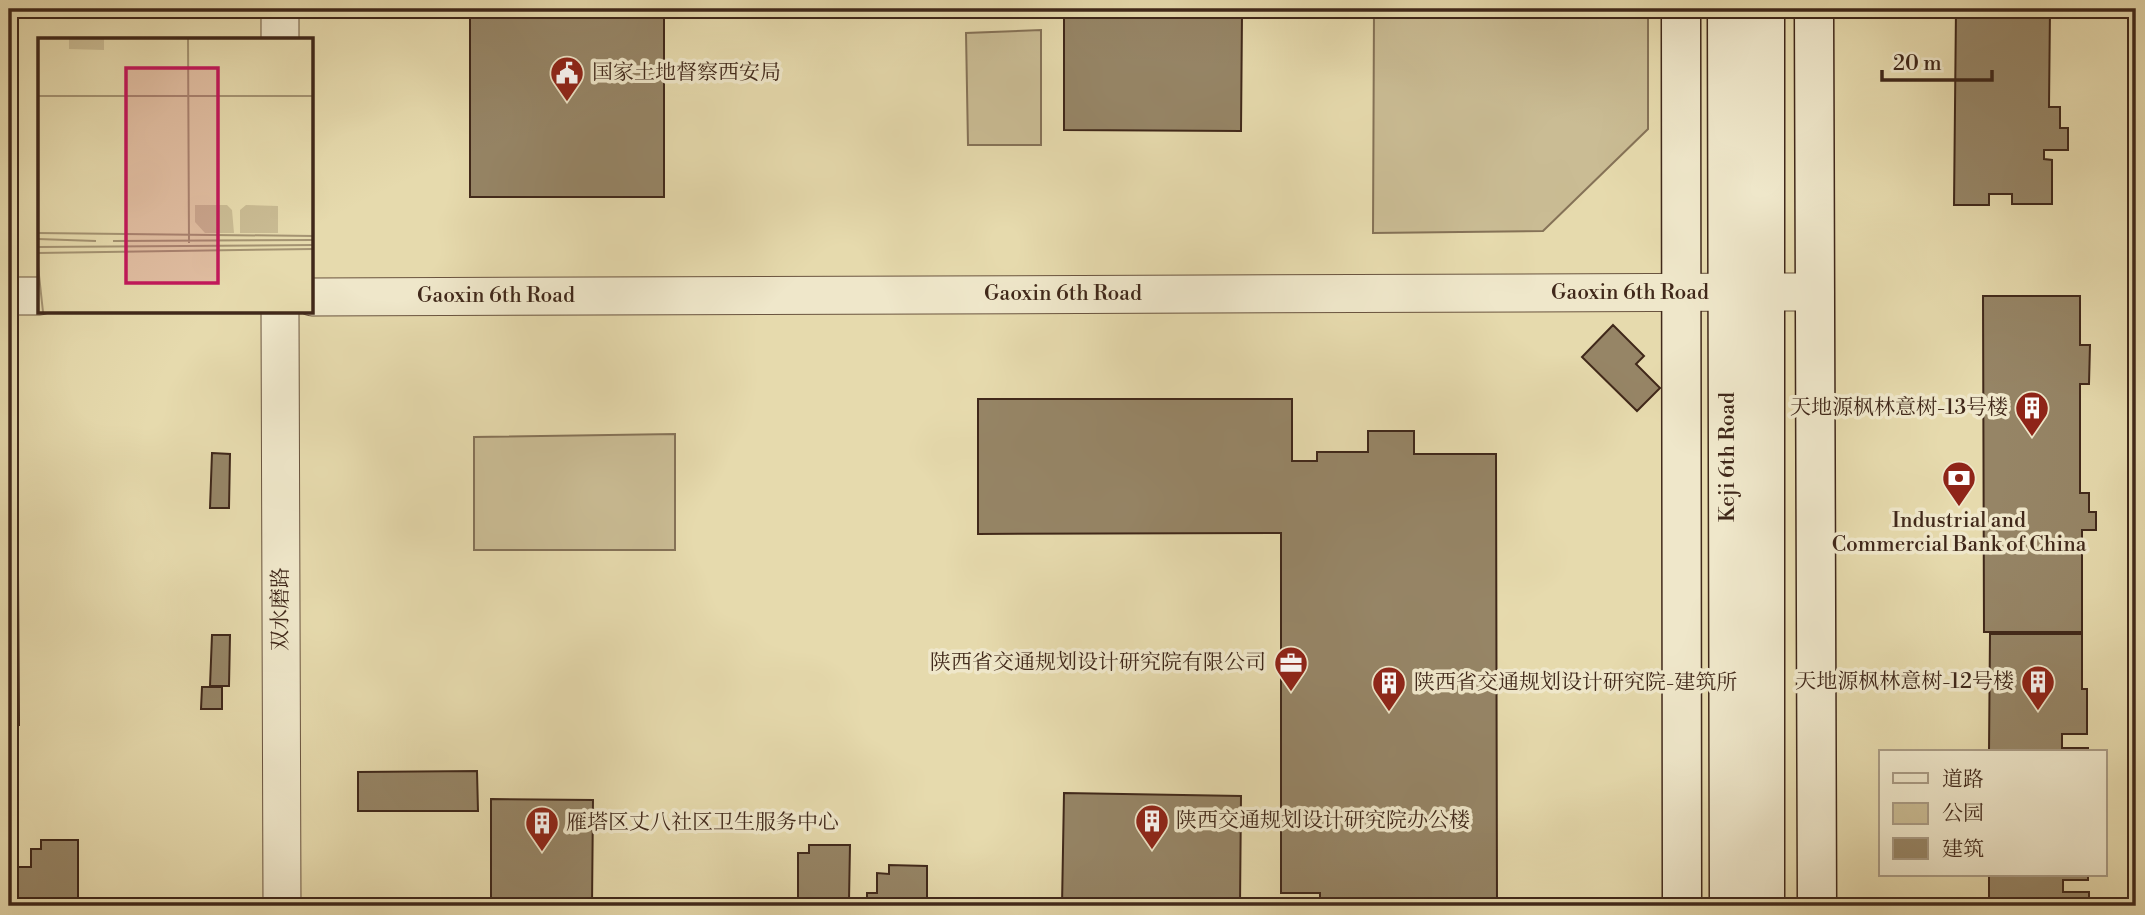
<svg xmlns="http://www.w3.org/2000/svg" width="2145" height="915" font-family="'Libre Bodoni','Noto Serif SC',serif">
<style>
.green{fill:#cabc94;stroke:#857257;stroke-width:2}
.building{fill:#968566;stroke:#40281a;stroke-width:2}
.lines{fill:none;stroke-linecap:round;stroke-linejoin:round}
.tertiary-casing{stroke:#6a543f;stroke-width:39}
.secondary-casing{stroke:#40281a;stroke-width:41}
.tertiary{stroke:#efe7ca;stroke-width:37}
.secondary{stroke:#efe7ca;stroke-width:38}
.labels{text-anchor:middle;dominant-baseline:central;stroke-width:7;stroke-linejoin:round;paint-order:stroke}
.poi-label{font-size:21px;fill:#40281a;stroke:#efe7ca;text-anchor:start}
.street-label{font-size:21px;fill:#40281a;stroke:#efe7ca}
.inset-road{fill:none;stroke:#a49372;stroke-width:2}
.view{fill:#c2185b;fill-opacity:0.15;stroke:#c2185b;stroke-width:3.5}
.inset-edge{fill:none;stroke:#40281a;stroke-width:3.5}
</style>
<rect width="100%" height="100%" fill="#e6daad"/>
<filter id="stains"><feTurbulence type="fractalNoise" baseFrequency=".00286" numOctaves="4"/><feColorMatrix values="0 0 0 0 .2 0 0 0 0 .09 0 0 0 0 .02 0 0 0 .5 -.17"/></filter>
<radialGradient id="worn" r=".72"><stop offset=".6" stop-color="#630" stop-opacity="0"/><stop offset="1" stop-color="#630" stop-opacity=".3"/></radialGradient>
<path class="green" d="M1374 9H1648V129L1543 231 1373 233Z
M1041 30V145H968L966 33Z
M675 434V550H474V437Z"/>
<path class="building" d="M470 9H664V197H470Z
M1956 9H2050L2049 107H2060V128H2068V150H2044V159L2052 160V204H2012V194H1989V205H1954Z
M1064 14 1242 15 1241 131 1064 130Z
M1983 296H2080V345H2090L2089 384H2080V493H2089V512H2096V530H2082V632H1984Z
M1613 325 1644 356 1636 364 1660 388 1637 411 1582 357Z
M978 399H1292V461H1317V452H1368V431H1414V454H1496L1497 906H1320V893H1281V533L978 534Z
M9 423H17L19 725H9Z
M212 453 230 454 229 508H210Z
M1990 634H2082V689H2087V734H2062V748H2088V752H1989Z
M212 635H230L229 686H210Z
M202 687H222V709H201Z
M477 771 478 811H358V772Z
M1064 793 1241 796 1240 906H1062Z
M491 799 593 800 592 906H491Z
M41 840H78V906H9V876H18V867H31V849H41Z
M809 845H850L849 901 867 902V893H877V873L889 874V865L927 866V906H798V853H809Z
M1989 875H2088V880H2063V892H2089V906H1989Z"/>
<g class="lines">
<g class="tertiary-casing">
<path id="tertiary" d="M280 9V40
M9 296H40
M312 297 1815 292
M280 312 282 906"/>
</g>
<g class="secondary-casing">
<path id="secondary" d="M1681 9 1682 906
M1727 9 1729 906
M1765 9V906
M1814 9 1817 906"/>
</g>
<use href="#tertiary" class="tertiary"/>
<use href="#secondary" class="secondary"/>
</g>
<defs>
<g id="civic-pin" transform="scale(1.75)"><path d="M0 17L-7.5 6A9.5 9.5 0 1 1 7.5 6Z" fill="#8f2418" stroke="#efe7ca"/><path d="M-.6-6.5H3V-4.5H.6V-3L4-1V1h2V6H-6V1h2V-1L-.6-3ZM-1.2 2.5V6h2.4V2.5Z" fill="#fff"/></g>
<g id="building-pin" transform="scale(1.75)"><path d="M0 17L-7.5 6A9.5 9.5 0 1 1 7.5 6Z" fill="#8f2418" stroke="#efe7ca"/><path d="M-4-6H4V6H1V3H-1V6H-4ZM-2.5-4.3h1.7v1.8h-1.7ZM.8-4.3h1.7v1.8H.8ZM-2.5-1h1.7V.8h-1.7ZM.8-1h1.7V.8H.8Z" fill="#fff"/></g>
<g id="bank-pin" transform="scale(1.75)"><path d="M0 17L-7.5 6A9.5 9.5 0 1 1 7.5 6Z" fill="#8f2418" stroke="#efe7ca"/><path d="M-6-4H6V4H-6ZM0-2.3a2.3 2.3 0 1 0 0 4.6a2.3 2.3 0 1 0 0-4.6Z" fill="#fff"/></g>
<g id="office-pin" transform="scale(1.75)"><path d="M0 17L-7.5 6A9.5 9.5 0 1 1 7.5 6Z" fill="#8f2418" stroke="#efe7ca"/><path d="M-6-3h4V-5.5h4V-3h4V5H-6ZM-1-4.5V-3h2v-1.5ZM-6 0V1H6V0Z" fill="#fff"/></g>
</defs>
<g fill-rule="evenodd">
<use href="#civic-pin" x="567" y="73"/>
<use href="#building-pin" x="2032" y="408"/>
<use href="#bank-pin" x="1959" y="478"/>
<use href="#office-pin" x="1291" y="663"/>
<use href="#building-pin" x="2038" y="682"/>
<use href="#building-pin" x="1389" y="683"/>
<use href="#building-pin" x="1152" y="821"/>
<use href="#building-pin" x="542" y="823"/>
</g>
<g class="labels">
<g class="poi-label">
<text x="592" y="73">国家土地督察西安局</text>
<text x="2008" y="408" text-anchor="end">天地源枫林意树-13号楼</text>
<text x="1959" y="521" text-anchor="middle">Industrial and<tspan x="1959" dy="24">Commercial Bank of China</tspan></text>
<text x="1266" y="663" text-anchor="end">陕西省交通规划设计研究院有限公司</text>
<text x="2014" y="682" text-anchor="end">天地源枫林意树-12号楼</text>
<text x="1414" y="683">陕西省交通规划设计研究院-建筑所</text>
<text x="1176" y="821">陕西交通规划设计研究院办公楼</text>
<text x="566" y="823">雁塔区丈八社区卫生服务中心</text>
</g>
<g class="street-label">
<text x="1630" y="293">Gaoxin 6th Road</text>
<text x="1063" y="294">Gaoxin 6th Road</text>
<text x="496" y="296">Gaoxin 6th Road</text>
<text transform="translate(1728 457) rotate(-90)">Keji 6th Road</text>
<text transform="translate(281 609) rotate(-90)">双水磨路</text>
</g>
</g>
<g transform="translate(38 38)">
<rect width="275" height="275" fill="#e6daad"/>
<path d="M31 0H66V12L31 11ZM157 167H189L194 172 196 195H167L157 184ZM208 167 240 168V195H202V172Z" fill="#cabc94"/>
<path class="inset-road" d="M150 0 151 205M0 58H275M0 195 275 198M0 201 58 203M75 203 275 202M0 209 275 207M0 215 275 211M0 228 5 274"/>
<path class="view" d="M88 30H180V245H88Z"/>
<rect width="275" height="275" class="inset-edge"/>
</g>
<rect width="2145" height="915" fill="none" stroke="#e6daad" stroke-width="35"/>
<rect x="10" y="10" width="2124" height="894" fill="none" stroke="#40281a" stroke-width="3.5"/>
<rect x="18" y="18" width="2110" height="880" fill="none" stroke="#40281a" stroke-width="2"/>
<rect x="1879" y="750" width="228" height="126" fill="#efe7ca" stroke="#a99b84" stroke-width="2"/>
<rect x="1893" y="773" width="35" height="10" fill="#efe7ca" stroke="#a99b84" stroke-width="2"/>
<text x="1942" y="786" font-size="21" fill="#40281a">道路</text>
<rect x="1893" y="803" width="35" height="21" fill="#cabc94" stroke="#a99b84" stroke-width="2"/>
<text x="1942" y="820" font-size="21" fill="#40281a">公园</text>
<rect x="1893" y="838" width="35" height="21" fill="#968566" stroke="#a99b84" stroke-width="2"/>
<text x="1942" y="856" font-size="21" fill="#40281a">建筑</text>
<path d="M1882 70v10h110v-10" fill="none" stroke="#40281a" stroke-width="3.5"/>
<text x="1893" y="70" font-size="21" fill="#40281a" stroke="#efe7ca" stroke-width="5" paint-order="stroke">20 m</text>
<rect width="100%" height="100%" filter="url(#stains)"/>
<rect width="100%" height="100%" fill="url(#worn)"/>
</svg>
